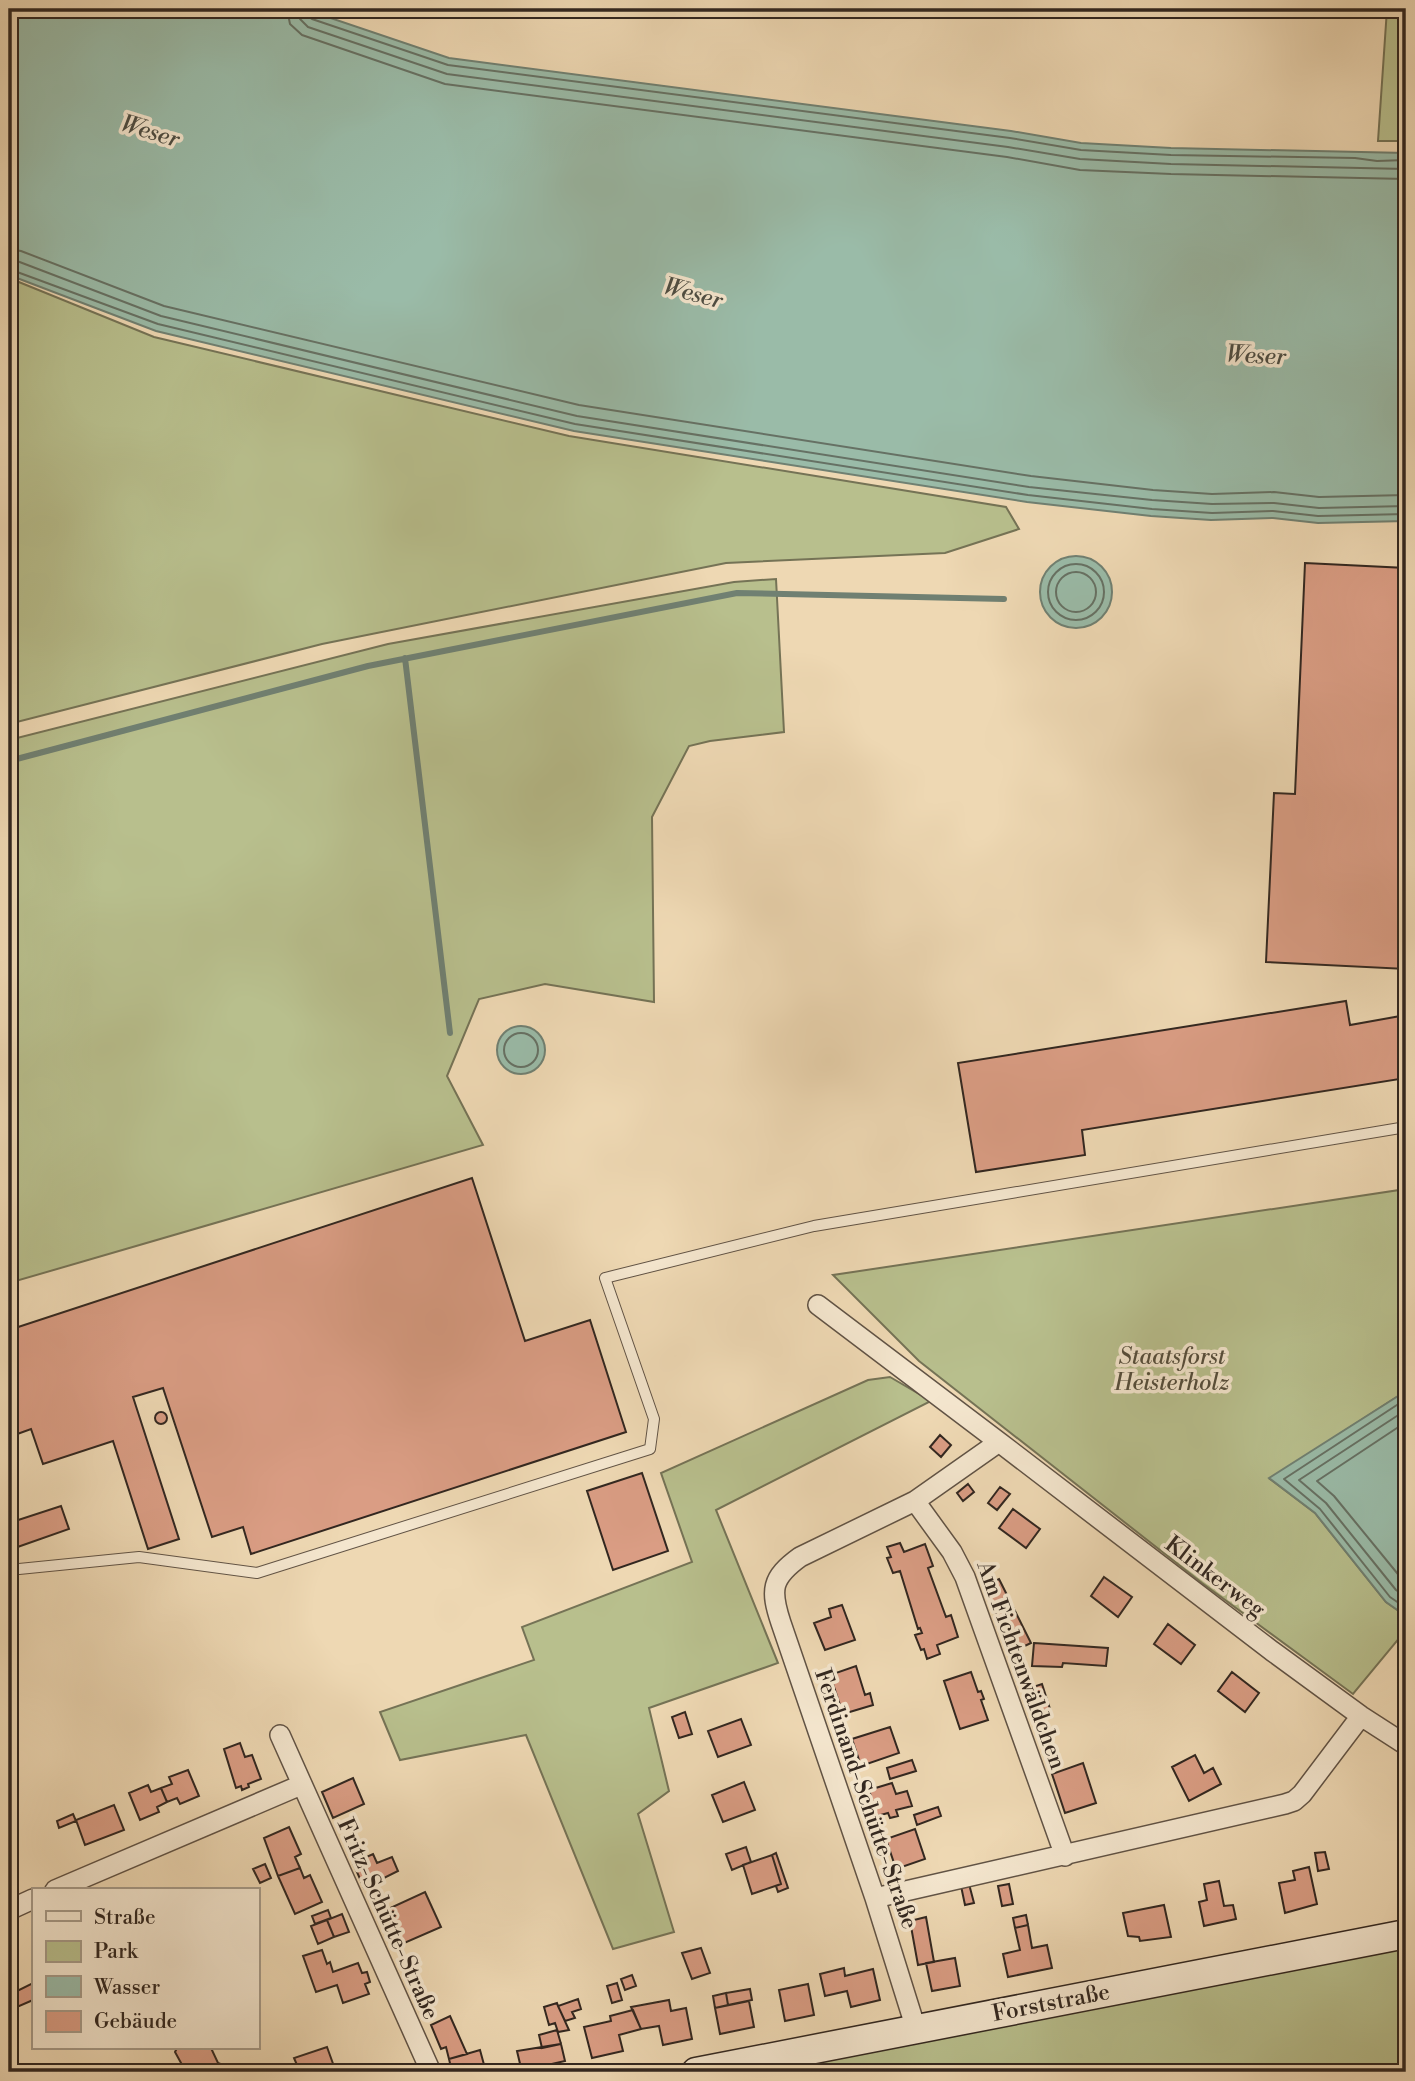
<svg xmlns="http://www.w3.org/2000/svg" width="1415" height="2081" font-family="'Libre Bodoni',serif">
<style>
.green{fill:#b8bf8d;stroke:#757356;stroke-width:2}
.water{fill:#9abba8;stroke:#708072;stroke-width:2}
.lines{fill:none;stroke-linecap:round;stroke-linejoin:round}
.shore{stroke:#667164;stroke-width:2}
.stream{stroke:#708072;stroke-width:6}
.building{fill:#da9d84;stroke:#322720;stroke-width:2}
.lane-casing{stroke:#615345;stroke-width:12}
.street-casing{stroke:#615345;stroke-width:22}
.secondary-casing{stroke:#322720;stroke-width:31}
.lane{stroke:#f4e6ce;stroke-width:10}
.street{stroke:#f4e6ce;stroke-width:19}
.secondary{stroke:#f4e6ce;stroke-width:28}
.labels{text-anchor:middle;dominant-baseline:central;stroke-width:7;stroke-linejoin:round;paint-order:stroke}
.park-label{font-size:23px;font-style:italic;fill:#544d3b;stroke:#f4e6ce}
.street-label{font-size:23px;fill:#322720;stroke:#f4e6ce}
.water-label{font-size:24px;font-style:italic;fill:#4c4c42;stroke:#f4e6ce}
</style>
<rect width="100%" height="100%" fill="#eed8b3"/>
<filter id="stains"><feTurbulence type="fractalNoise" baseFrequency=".00286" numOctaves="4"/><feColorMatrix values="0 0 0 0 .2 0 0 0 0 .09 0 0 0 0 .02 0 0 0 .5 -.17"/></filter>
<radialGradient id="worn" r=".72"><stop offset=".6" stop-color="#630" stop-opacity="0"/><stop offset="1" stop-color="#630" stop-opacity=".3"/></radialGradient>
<path class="green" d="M1387 9H1406V141H1378Z
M9 278 154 337 569 436 1006 507 1019 529 945 553 726 563 322 644 9 724Z
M776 579 784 732 710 741 689 746 652 817 654 1002 545 984 479 999 447 1076 483 1145 9 1283V740L388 644 734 582Z
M1406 1189V1391L1270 1479 1315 1513 1386 1602 1406 1616V1630L1353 1694 1202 1583 919 1361 833 1275Z
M890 1377 931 1401 716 1510 778 1663 649 1708 669 1791 638 1814 674 1932 613 1949 526 1735 400 1760 380 1712 534 1660 522 1627 692 1562 661 1473 868 1380Z
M1406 1942V2072H765Z"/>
<path class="water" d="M9 9H304L449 58 1011 131 1081 143 1171 148 1406 153V521L1318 523 1273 518 1211 520 1151 516 1027 502 574 431 156 331 9 275Z
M1040 592a36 36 0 1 1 72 0a36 36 0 1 1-72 0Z
M497 1050a24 24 0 1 1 48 0a24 24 0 1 1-48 0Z
M1406 1391V1616L1386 1602 1315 1513 1269 1478Z"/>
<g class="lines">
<path class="shore" d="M287 9 290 24 302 35 445 84 1007 157 1080 170 1171 174 1406 179
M297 9 300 19 308 27 447 74 1008 147 1080 159 1171 164 1406 169
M306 9 307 15 312 19 448 65 1010 138 1081 150 1171 155 1355 158 1377 161 1406 160
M9 249 21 251 164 306 579 405 1031 476 1153 490 1212 494 1274 492 1319 497 1406 495
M9 260 17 261 161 316 577 416 1029 487 1152 500 1212 504 1274 503 1319 508 1406 506
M9 269 158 324 575 424 1028 495 1152 509 1212 513 1273 511 1318 516 1406 514
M1048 592a28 28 0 1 1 56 0a28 28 0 1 1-56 0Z
M1056 592a20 20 0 1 1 40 0a20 20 0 1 1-40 0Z
M504 1050a17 17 0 1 1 34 0a17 17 0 1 1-34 0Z
M1406 1399 1284 1479 1320 1509 1390 1597 1406 1608
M1406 1410 1299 1480 1326 1503 1396 1590 1406 1597
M1406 1422 1317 1481 1334 1496 1406 1584"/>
<path class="stream" d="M405 658 450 1033
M9 761 368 666 737 593 1004 599"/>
</g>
<path class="building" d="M1305 563 1406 568V969L1266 962 1274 793 1295 794Z
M1346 1001 1350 1025 1406 1015V1078L1082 1130 1085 1155 976 1172 958 1063Z
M472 1178 525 1341 590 1320 626 1432 251 1554 243 1527 212 1537 163 1388 133 1397 179 1539 148 1549 113 1441 43 1464 31 1429 9 1437V1330Z
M155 1418a6 6 0 1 1 12 0a6 6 0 1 1-12 0Z
M940 1435 951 1445 941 1457 930 1447Z
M642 1473 668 1551 613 1570 587 1491Z
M968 1484 974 1492 963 1501 957 1493Z
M1000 1487 1010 1494 997 1510 988 1503Z
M61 1506 69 1529 9 1550V1523Z
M1013 1509 1040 1529 1026 1548 999 1528Z
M900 1543 904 1552 925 1544 933 1566 928 1568 946 1617 951 1615 958 1637 937 1645 940 1654 927 1659 924 1649 921 1650 915 1635 922 1633 920 1628 918 1629 900 1571 893 1573 887 1558 891 1557 887 1547Z
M1104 1577 1132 1597 1118 1617 1091 1596Z
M999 1579 1031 1643 1014 1651 983 1587Z
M842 1605 855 1640 825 1650 814 1623 831 1617 829 1609Z
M1168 1624 1195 1645 1181 1664 1154 1644Z
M1034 1643 1108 1648 1106 1666 1063 1663 1062 1667 1032 1666Z
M856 1666 865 1695 870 1693 873 1705 843 1714 830 1675Z
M971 1672 978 1692 981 1691 984 1699 981 1700 988 1720 960 1729 944 1681Z
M1232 1672 1259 1693 1245 1712 1218 1691Z
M1042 1684 1050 1709 1033 1715 1024 1690Z
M685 1712 692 1734 679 1738 672 1717Z
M741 1719 751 1745 718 1757 708 1731Z
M890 1727 899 1753 861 1766 852 1739Z
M240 1743 245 1757 252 1755 261 1779 248 1784 249 1787 242 1790 241 1786 236 1788 224 1749Z
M1195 1755 1204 1773 1213 1768 1221 1784 1189 1801 1172 1767Z
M912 1760 916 1771 890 1779 887 1768Z
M1083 1763 1096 1803 1065 1813 1052 1774Z
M188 1770 199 1796 180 1804 177 1798 167 1802 161 1788 172 1784 169 1777Z
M353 1778 364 1804 333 1818 322 1792Z
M744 1782 755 1810 723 1822 712 1795Z
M892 1783 896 1794 907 1791 912 1806 896 1810 898 1816 890 1818 888 1813 877 1816 869 1790Z
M148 1785 151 1792 161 1788 167 1802 157 1807 159 1812 140 1820 129 1793Z
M114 1805 124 1830 85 1845 76 1820Z
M938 1807 941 1816 917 1825 914 1815Z
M73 1814 76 1821 59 1828 57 1821Z
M289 1827 301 1854 295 1857 300 1868 278 1876 264 1838Z
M915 1829 925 1859 896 1869 886 1839Z
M746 1847 751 1862 732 1870 726 1854Z
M1325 1852 1329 1869 1318 1871 1315 1853Z
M776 1853 788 1888 778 1892 776 1886 781 1884 772 1855Z
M373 1854 377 1863 392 1857 398 1871 364 1888 353 1863Z
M772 1855 781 1884 752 1894 743 1865Z
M265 1864 271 1878 260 1883 253 1869Z
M1309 1867 1317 1904 1285 1913 1279 1883 1295 1880 1293 1871Z
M300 1868 304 1878 310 1875 322 1902 295 1914 278 1876Z
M1219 1881 1224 1906 1233 1905 1236 1919 1204 1926 1199 1902 1207 1900 1204 1884Z
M969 1884 974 1903 965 1905 961 1886Z
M1009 1884 1013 1904 1002 1906 998 1886Z
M425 1892 441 1927 402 1944 386 1910Z
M1164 1905 1171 1937 1140 1941 1139 1937 1128 1936 1123 1913Z
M328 1910 331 1918 315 1924 312 1916Z
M342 1914 349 1932 334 1937 327 1920Z
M1026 1915 1028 1925 1015 1928 1013 1918Z
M926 1917 934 1962 918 1965 910 1921Z
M327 1920 334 1937 318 1944 311 1926Z
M1028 1925 1032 1948 1047 1945 1052 1968 1008 1977 1003 1954 1020 1950 1015 1928Z
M701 1948 710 1973 692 1979 682 1953Z
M322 1950 327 1964 330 1962 333 1972 358 1963 362 1973 367 1972 370 1982 365 1984 369 1994 343 2003 337 1985 316 1992 303 1956Z
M955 1958 960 1986 932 1991 926 1963Z
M844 1968 845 1976 873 1969 880 2000 851 2007 847 1991 825 1996 820 1974Z
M632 1975 636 1986 625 1990 621 1979Z
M33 1983V2000L17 2007 11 1994Z
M617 1983 622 2000 612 2003 607 1986Z
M808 1984 814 2015 785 2021 779 1990Z
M750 1989 752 2000 728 2005 726 1993Z
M726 1993 728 2005 715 2008 713 1996Z
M578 1999 581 2009 572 2012 575 2018 565 2021 558 2006Z
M669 2000 671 2011 686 2008 692 2039 663 2045 659 2026 641 2029 631 2007Z
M749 2001 754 2027 720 2034 715 2008Z
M557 2003 558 2006 569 2030 558 2032 555 2023 549 2025 544 2007Z
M633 2010 641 2029 619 2035 623 2051 592 2058 584 2027 611 2021 610 2016Z
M450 2016 467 2054 449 2059 446 2047 441 2049 431 2025Z
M557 2030 561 2044 542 2048 539 2035Z
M561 2044 565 2061 547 2065V2068L522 2072 517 2051Z
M327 2047 336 2072H300L294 2058Z
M177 2048H211L218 2063 234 2069 233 2072H186L175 2052Z
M480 2050 486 2072H452L449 2059Z"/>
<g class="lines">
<g class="lane-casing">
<path id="lane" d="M9 1570 139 1557 257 1573 650 1449 654 1419 605 1278 814 1226 1406 1127"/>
</g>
<g class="street-casing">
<path id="street" d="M818 1305 999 1442
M915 1501 952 1552 965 1577 1065 1856
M280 1735 431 2072
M55 1890 301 1785
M875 1898 1285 1804 1294 1801 1302 1794 1361 1716
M9 1910 33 1899
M916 2029 875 1898 781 1623C770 1590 771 1578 800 1557L915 1501 999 1442 1272 1651 1361 1716 1406 1745"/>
</g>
<g class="secondary-casing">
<path id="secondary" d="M696 2072 1406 1934"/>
</g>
<use href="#lane" class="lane"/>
<use href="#street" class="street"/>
<use href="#secondary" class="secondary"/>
</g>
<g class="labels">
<g class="park-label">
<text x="1172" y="1357">Staatsforst<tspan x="1172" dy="26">Heisterholz</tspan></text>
</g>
<g class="street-label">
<text transform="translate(1215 1577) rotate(37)">Klinkerweg</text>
<text transform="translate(1021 1665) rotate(70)">Am Fichtenwäldchen</text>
<text transform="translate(866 1799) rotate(71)">Ferdinand-Schütte-Straße</text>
<text transform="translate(388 1919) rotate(66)">Fritz-Schütte-Straße</text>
<text transform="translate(1051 2003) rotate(-11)">Forststraße</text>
</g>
<g class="water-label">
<text transform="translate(150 132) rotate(17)">Weser</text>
<text transform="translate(693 294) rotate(15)">Weser</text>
<text transform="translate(1256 356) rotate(3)">Weser</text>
</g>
</g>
<rect width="1415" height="2081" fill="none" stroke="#eed8b3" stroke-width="35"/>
<rect x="10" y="10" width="1394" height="2060" fill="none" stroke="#322720" stroke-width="3.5"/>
<rect x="18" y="18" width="1380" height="2046" fill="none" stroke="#322720" stroke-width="2"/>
<rect x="32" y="1888" width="228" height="161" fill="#f4e6ce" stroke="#a69a88" stroke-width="2"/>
<rect x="46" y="1911" width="35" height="10" fill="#f4e6ce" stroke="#a69a88" stroke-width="2"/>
<text x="94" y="1924" font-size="21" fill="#322720">Straße</text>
<rect x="46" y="1941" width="35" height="21" fill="#b8bf8d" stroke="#a69a88" stroke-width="2"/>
<text x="94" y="1958" font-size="21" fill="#322720">Park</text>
<rect x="46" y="1976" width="35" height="21" fill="#9abba8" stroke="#a69a88" stroke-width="2"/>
<text x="94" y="1994" font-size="21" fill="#322720">Wasser</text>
<rect x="46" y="2011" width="35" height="21" fill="#da9d84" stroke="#a69a88" stroke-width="2"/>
<text x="94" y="2028" font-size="21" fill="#322720">Gebäude</text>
<rect width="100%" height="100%" filter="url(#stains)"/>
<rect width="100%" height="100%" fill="url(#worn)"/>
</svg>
